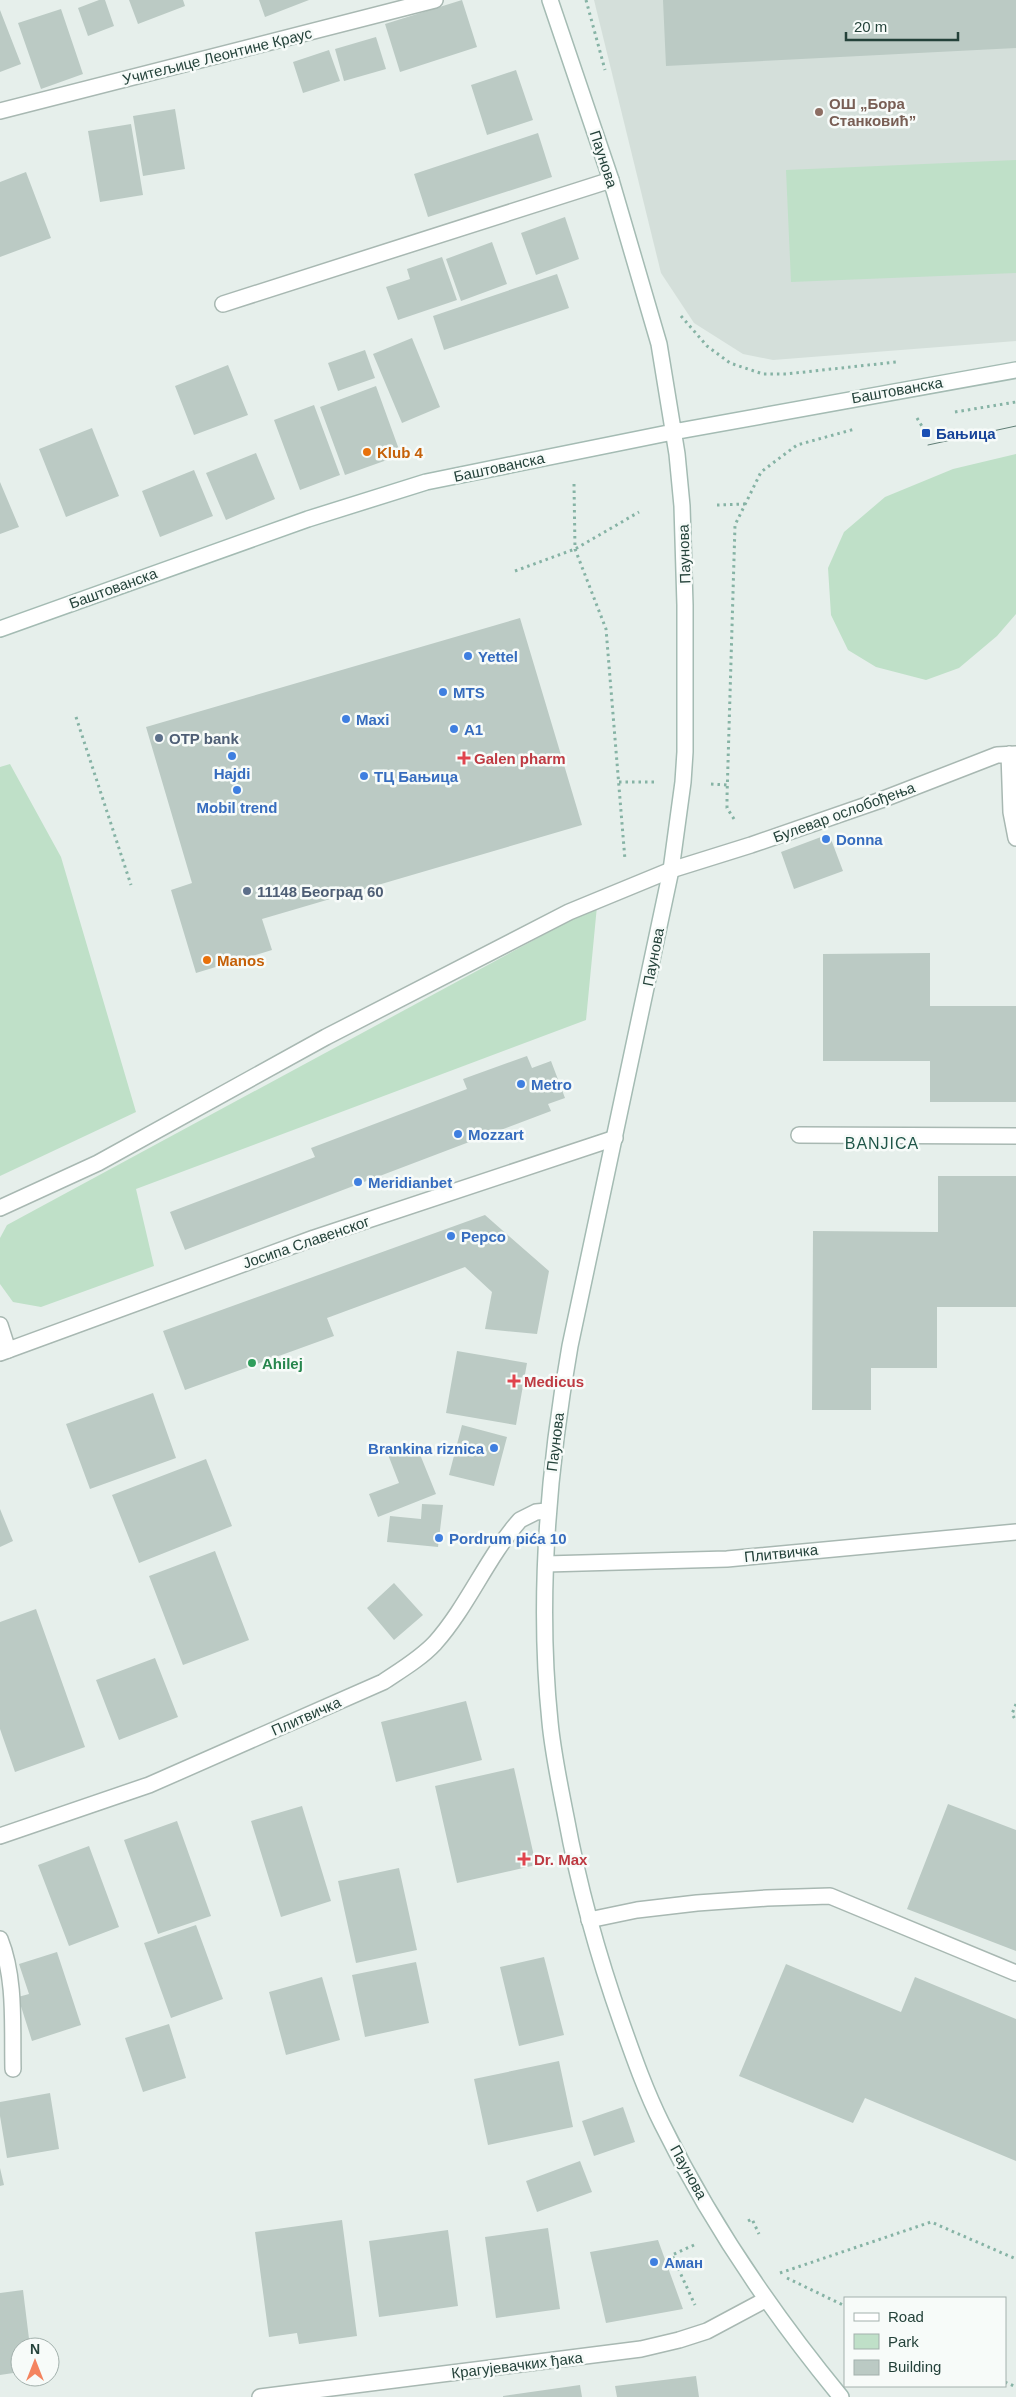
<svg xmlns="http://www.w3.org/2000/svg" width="1016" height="2397" font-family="Helvetica,sans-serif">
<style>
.built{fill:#d4dfda}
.green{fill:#bfe0c8}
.building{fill:#bbcac4}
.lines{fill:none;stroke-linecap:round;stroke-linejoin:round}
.lane-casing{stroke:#a8b8b2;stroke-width:18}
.street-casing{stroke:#a8b8b2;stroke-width:18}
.secondary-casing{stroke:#a4bbb3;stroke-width:18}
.path{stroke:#86b3a5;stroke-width:3;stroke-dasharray:2.5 4;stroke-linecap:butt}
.lane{stroke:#fff;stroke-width:15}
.street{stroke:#fff;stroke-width:15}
.secondary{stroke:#fff;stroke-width:15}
.tram{stroke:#5f7d75;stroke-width:1}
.education-dot{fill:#8d6e63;stroke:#f7fbf9;stroke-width:2}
.transit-dot{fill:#1a4fb4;stroke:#f7fbf9;stroke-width:2}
.food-dot{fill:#e8710a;stroke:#f7fbf9;stroke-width:2}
.shop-dot{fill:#3f7fe0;stroke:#f7fbf9;stroke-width:2}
.service-dot{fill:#5c6f8a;stroke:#f7fbf9;stroke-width:2}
.health-dot{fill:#e0444e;stroke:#f7fbf9;stroke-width:2}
.leisure-dot{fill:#2e9e5b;stroke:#f7fbf9;stroke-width:2}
.labels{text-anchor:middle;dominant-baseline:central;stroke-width:5;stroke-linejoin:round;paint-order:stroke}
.street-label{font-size:15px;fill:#24423a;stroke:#f7fbf9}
.education-label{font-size:15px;font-weight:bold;fill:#785e54;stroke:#f7fbf9;text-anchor:start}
.transit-label{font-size:15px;font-weight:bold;fill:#164399;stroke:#f7fbf9;text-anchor:start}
.food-label{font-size:15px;font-weight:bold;fill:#c56008;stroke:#f7fbf9;text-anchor:start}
.shop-label{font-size:15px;font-weight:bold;fill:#366cbe;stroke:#f7fbf9;text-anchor:start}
.service-label{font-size:15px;font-weight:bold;fill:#4e5e75;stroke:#f7fbf9;text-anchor:start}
.health-label{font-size:15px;font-weight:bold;fill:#be3a42;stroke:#f7fbf9;text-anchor:start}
.leisure-label{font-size:15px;font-weight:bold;fill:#27864d;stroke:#f7fbf9;text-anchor:start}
.neighbourhood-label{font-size:16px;letter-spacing:1px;fill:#1f5548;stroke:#f7fbf9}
</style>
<rect width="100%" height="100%" fill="#e6efeb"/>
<path class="built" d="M594 0H1016V341L773 360 743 354 694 323 661 273Z"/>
<path class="green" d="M1016 160V273L791 282 786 170Z
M1016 454V614L997 636 959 668 926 680 876 667 848 650 831 615 828 568 844 532 885 497 953 469Z
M10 764 61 857 136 1112 0 1176V767Z
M597 906 586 1020 136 1189 154 1266 41 1307 13 1302 0 1284V1238L7 1225Z"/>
<path class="building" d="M99 0H105L114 26 88 36 78 8Z
M129 0H183L185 6 138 24Z
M259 0H309L265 17Z
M462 0 477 47 400 72 385 24Z
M663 0H1016V48L666 66Z
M61 9 83 74 41 89 18 23Z
M0 10 21 64 0 72Z
M376 37 386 69 344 81 335 49Z
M329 50 340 81 303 93 293 62Z
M516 70 533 120 487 135 471 85Z
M175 109 185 169 143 176 133 116Z
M131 124 143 195 100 202 88 131Z
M538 133 552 177 428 217 414 174Z
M26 172 51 238 0 257V182Z
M565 217 579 259 536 275 521 233Z
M492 242 507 284 461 301 446 259Z
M442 257 457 300 398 320 386 287 410 279 407 269Z
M557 274 569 308 444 350 433 316Z
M412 338 440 407 402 423 373 354Z
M365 350 375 378 338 391 328 363Z
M228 365 248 415 194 435 175 386Z
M376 386 401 455 345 475 320 407Z
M314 405 340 475 300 490 274 420Z
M92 428 119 496 66 517 39 449Z
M256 453 275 499 226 520 206 473Z
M194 470 213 516 160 537 142 491Z
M0 482 19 527 0 534Z
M520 618 582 825 262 919 272 950 196 973 171 890 192 883 146 727Z
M829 834 843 871 794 889 781 852Z
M930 953V1006H1016V1102H930V1061H823V954Z
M527 1056 532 1068 551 1061 565 1098 548 1104 551 1111 185 1250 170 1212 315 1157 311 1148 467 1089 463 1079Z
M938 1176H1016V1307H937V1368H871V1410H812L813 1231 938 1232Z
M485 1215 549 1271 537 1334 485 1329 492 1292 465 1267 327 1318 334 1336 185 1390 163 1331Z
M457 1351 527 1363 516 1425 446 1413Z
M153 1393 176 1458 90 1489 66 1424Z
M462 1425 507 1437 494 1486 449 1475Z
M415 1442 436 1494 378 1517 369 1494 399 1483 387 1452Z
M206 1459 232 1526 139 1563 112 1495Z
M422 1504 443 1505 438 1547 387 1542 390 1516 421 1519Z
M0 1509 13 1541 0 1547Z
M215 1551 249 1640 183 1665 149 1576Z
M394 1583 423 1615 394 1640 367 1608Z
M36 1609 85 1747 15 1772 0 1729V1622Z
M155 1658 178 1717 119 1740 96 1680Z
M466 1701 482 1760 396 1782 381 1722Z
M514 1768 536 1865 457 1883 435 1786Z
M948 1804 1016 1830V1951L907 1909Z
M302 1806 331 1901 281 1917 251 1821Z
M177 1821 211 1916 158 1934 124 1840Z
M89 1846 119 1927 69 1946 38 1865Z
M399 1868 417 1950 356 1963 338 1881Z
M196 1925 223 1999 171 2018 144 1943Z
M57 1952 81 2025 32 2041 18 1997 29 1994 19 1964Z
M544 1957 564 2035 519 2046 500 1967Z
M416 1962 429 2023 365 2037 352 1975Z
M786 1964 901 2012 915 1977 1016 2019V2161L865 2098 853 2123 739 2076Z
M322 1977 340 2040 286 2055 269 1992Z
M169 2024 186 2078 143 2092 125 2038Z
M559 2061 573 2127 488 2145 474 2079Z
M50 2093 59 2149 7 2158 0 2116V2102Z
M623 2107 635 2142 594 2156 582 2121Z
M580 2161 592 2192 537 2212 526 2181Z
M0 2168 4 2185 0 2186Z
M342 2220 357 2336 299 2344 297 2333 269 2337 255 2232Z
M548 2228 560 2309 496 2318 485 2237Z
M448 2230 458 2306 379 2317 369 2241Z
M658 2240 683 2309 606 2323 590 2252Z
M23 2290 30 2347H20V2372L0 2375V2293Z
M696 2376 699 2397H617L615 2386Z
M580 2385 582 2397H503V2396Z"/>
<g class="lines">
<g class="lane-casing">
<path id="lane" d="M223 304 611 180
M1009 754 1011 812 1016 838
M799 1135 1016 1136
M0 1208 98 1163 326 1037 569 912 671 870 751 845 881 800 997 755 1016 754
M0 1325 8 1350
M589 1920 637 1910 697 1903 767 1898 830 1896 1016 1973
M0 1939C16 1979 12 2027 13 2069"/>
</g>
<g class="street-casing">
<path id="street" d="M0 111 435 0
M0 1353 314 1238 615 1138
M546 1564 727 1559 1016 1532
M0 1836 149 1785 383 1682C401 1670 420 1659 435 1643 468 1606 487 1557 520 1520L536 1512 547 1511
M260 2397 641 2349 679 2340 707 2331 765 2300"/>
</g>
<g class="secondary-casing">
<path id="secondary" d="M550 0 611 180 659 344 677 454 682 506 685 605V752L683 782 671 870 570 1346C548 1470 537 1597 550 1722 553 1754 560 1786 566 1817 579 1888 598 1956 622 2024 634 2058 646 2092 662 2124 710 2222 772 2313 841 2397
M0 629 308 519 426 482 673 432 1016 370"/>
</g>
<path class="path" d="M586 0 605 70
M681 316 707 346 730 363 763 374H786L896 362
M955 412 1016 402
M917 418 926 433
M574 484 575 549 606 629 625 860
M717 505 745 504
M515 571 575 549 639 512
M76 717 131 885
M619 782H655
M711 784 727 785
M734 819 727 808V797L735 525 761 472 797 445 855 429
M1016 1704 1012 1714 1016 1721
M748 2221 752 2219 759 2234
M694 2245 672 2255 695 2305
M780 2273 931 2222 1016 2259
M787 2278 845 2306
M1005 2382 1016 2387"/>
<use href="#lane" class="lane"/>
<use href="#street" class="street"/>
<use href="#secondary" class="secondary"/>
<path class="tram" d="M928 445 1016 426"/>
</g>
<circle class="education-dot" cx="819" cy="112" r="5"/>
<rect class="transit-dot" x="921" y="428" width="10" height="10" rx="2.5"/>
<g class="food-dot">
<circle cx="367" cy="452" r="5"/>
<circle cx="207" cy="960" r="5"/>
</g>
<g class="shop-dot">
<circle cx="468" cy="656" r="5"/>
<circle cx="443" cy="692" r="5"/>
<circle cx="346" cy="719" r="5"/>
<circle cx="454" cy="729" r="5"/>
<circle cx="232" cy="756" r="5"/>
<circle cx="364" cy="776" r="5"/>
<circle cx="237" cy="790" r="5"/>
<circle cx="826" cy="839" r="5"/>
<circle cx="521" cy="1084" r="5"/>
<circle cx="458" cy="1134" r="5"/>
<circle cx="358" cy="1182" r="5"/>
<circle cx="451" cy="1236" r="5"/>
<circle cx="494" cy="1448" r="5"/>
<circle cx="439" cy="1538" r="5"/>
<circle cx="654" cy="2262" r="5"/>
</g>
<g class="service-dot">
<circle cx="159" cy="738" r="5"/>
<circle cx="247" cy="891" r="5"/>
</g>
<g class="health-dot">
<path d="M461.5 750.5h5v5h5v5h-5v5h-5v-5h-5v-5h5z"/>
<path d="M511.5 1373.5h5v5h5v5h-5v5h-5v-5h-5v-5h5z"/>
<path d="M521.5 1851.5h5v5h5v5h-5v5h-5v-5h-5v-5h5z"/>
</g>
<circle class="leisure-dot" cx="252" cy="1363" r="5"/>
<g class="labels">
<g class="street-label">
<text transform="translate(217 56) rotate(-14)">Учитељице Леонтине Краус</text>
<text transform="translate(604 159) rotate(72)">Паунова</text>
<text transform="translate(897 390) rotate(-10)">Баштованска</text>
<text transform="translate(499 467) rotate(-12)">Баштованска</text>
<text transform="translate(684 554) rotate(-92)">Паунова</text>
<text transform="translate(113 588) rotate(-20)">Баштованска</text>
<text transform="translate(844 812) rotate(-20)">Булевар ослобођења</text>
<text transform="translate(653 957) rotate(-79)">Паунова</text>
<text transform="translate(306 1242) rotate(-19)">Јосипа Славенског</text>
<text transform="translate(555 1442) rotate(-83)">Паунова</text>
<text transform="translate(781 1553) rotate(-6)">Плитвичка</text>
<text transform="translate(306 1716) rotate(-24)">Плитвичка</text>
<text transform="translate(689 2172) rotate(61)">Паунова</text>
<text transform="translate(517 2365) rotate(-7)">Крагујевачких ђака</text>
</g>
<g class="education-label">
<text x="829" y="103">ОШ „Бора<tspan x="829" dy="17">Станковић”</tspan></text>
</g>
<g class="transit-label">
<text x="936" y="433">Бањица</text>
</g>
<g class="food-label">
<text x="377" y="452">Klub 4</text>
<text x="217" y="960">Manos</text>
</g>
<g class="shop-label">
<text x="478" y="656">Yettel</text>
<text x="453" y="692">MTS</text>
<text x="356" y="719">Maxi</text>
<text x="464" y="729">A1</text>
<text x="232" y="773" text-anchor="middle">Hajdi</text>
<text x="374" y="776">ТЦ Бањица</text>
<text x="237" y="807" text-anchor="middle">Mobil trend</text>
<text x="836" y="839">Donna</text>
<text x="531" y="1084">Metro</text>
<text x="468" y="1134">Mozzart</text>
<text x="368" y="1182">Meridianbet</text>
<text x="461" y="1236">Pepco</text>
<text x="484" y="1448" text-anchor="end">Brankina riznica</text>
<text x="449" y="1538">Pordrum pića 10</text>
<text x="664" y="2262">Аман</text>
</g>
<g class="service-label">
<text x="169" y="738">OTP bank</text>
<text x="257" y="891">11148 Београд 60</text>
</g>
<g class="health-label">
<text x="474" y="758">Galen pharm</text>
<text x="524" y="1381">Medicus</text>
<text x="534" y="1859">Dr. Max</text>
</g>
<g class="leisure-label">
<text x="262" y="1363">Ahilej</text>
</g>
<g class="neighbourhood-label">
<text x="882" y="1143">BANJICA</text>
</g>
</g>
<rect x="844" y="2297" width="162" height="90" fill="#f7fbf9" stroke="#a3b1ad"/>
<rect x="854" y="2313" width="25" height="8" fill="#ffffff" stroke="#a3b1ad"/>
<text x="888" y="2322" font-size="15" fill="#24423a">Road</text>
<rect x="854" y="2334" width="25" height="15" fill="#bfe0c8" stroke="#a3b1ad"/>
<text x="888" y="2347" font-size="15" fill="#24423a">Park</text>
<rect x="854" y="2360" width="25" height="15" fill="#bbcac4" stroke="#a3b1ad"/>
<text x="888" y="2372" font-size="15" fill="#24423a">Building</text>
<g transform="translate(35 2362)"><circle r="24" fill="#f7fbf9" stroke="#a3b1ad"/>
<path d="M0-4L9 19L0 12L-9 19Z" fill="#f4845f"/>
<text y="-8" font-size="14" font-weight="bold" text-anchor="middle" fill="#24423a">N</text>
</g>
<path d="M846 32v8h112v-8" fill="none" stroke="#24423a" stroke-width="2.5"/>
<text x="854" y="32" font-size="15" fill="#24423a" stroke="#f7fbf9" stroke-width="4" paint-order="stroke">20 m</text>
</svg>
